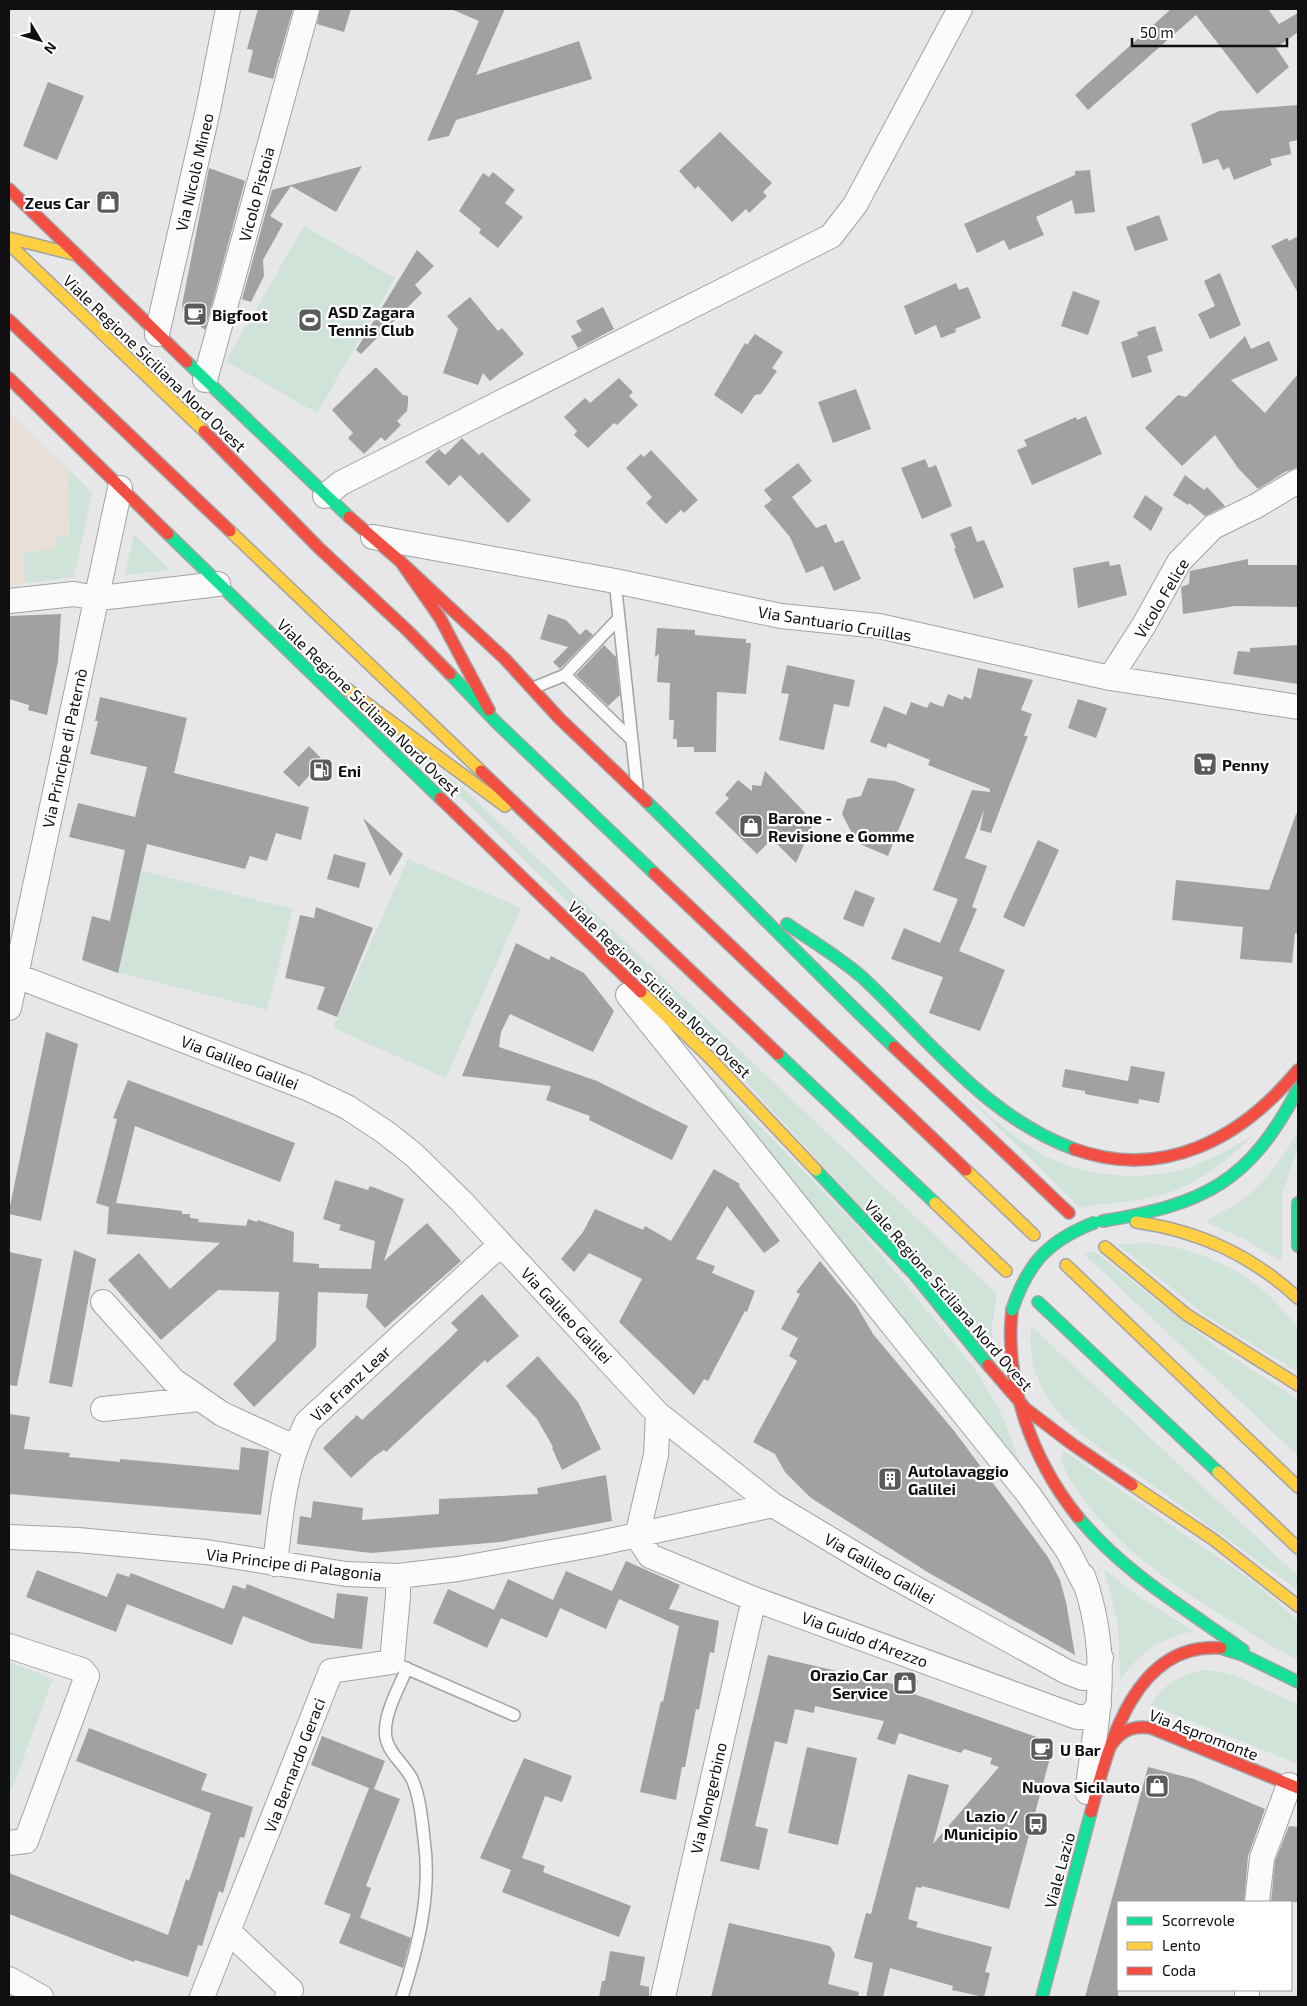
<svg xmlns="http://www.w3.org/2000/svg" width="1307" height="2006" font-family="'Exo 2',sans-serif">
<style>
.commercial{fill:#e8dfd6}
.green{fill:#d0e3d9}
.building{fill:#a2a1a2}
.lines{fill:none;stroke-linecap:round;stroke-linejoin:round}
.lane-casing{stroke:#a3a2a4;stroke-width:14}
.street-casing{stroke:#a3a2a4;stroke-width:26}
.fast-casing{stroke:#a3a2a4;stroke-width:14}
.slow-casing{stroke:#a3a2a4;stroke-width:14}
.jam-casing{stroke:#a3a2a4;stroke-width:14}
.lane{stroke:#fbfbfc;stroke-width:11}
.street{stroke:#fbfbfc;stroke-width:24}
.fast{stroke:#16e098;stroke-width:11}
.slow{stroke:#ffcf43;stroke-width:11}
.jam{stroke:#f24e42;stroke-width:11}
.fast-bridge-casing{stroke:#a3a2a4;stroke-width:14;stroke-linecap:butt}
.fast-bridge{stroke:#16e098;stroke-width:11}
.labels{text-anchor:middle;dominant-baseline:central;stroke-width:4.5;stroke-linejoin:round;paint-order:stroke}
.street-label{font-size:16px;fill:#100f11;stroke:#fff}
.poi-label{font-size:16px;font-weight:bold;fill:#100f11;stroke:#fff;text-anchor:start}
</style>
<rect width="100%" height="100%" fill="#e7e6e8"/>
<path class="commercial" d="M9 412 92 493 74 577 9 586Z"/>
<path class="green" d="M304 226 395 278 317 413 226 361Z
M68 469 92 493 74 577 28 583 25 579 24 552 55 550V537H70Z
M134 534 170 570 125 575Z
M442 772 465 790 997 1294 992 1326V1349L698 1030 450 787Z
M408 859 521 908 446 1078 333 1028Z
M142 871 293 909 267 1010 116 972Z
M710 1075 858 1227 972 1365 998 1406 1021 1465 720 1094Z
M966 1096C988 1114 1010 1134 1035 1150 1080 1178 1143 1183 1193 1166 1215 1158 1235 1146 1254 1135 1226 1161 1196 1187 1157 1196 1132 1203 1106 1202 1080 1208Z
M1298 1131V1146L1282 1195V1262L1250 1242 1206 1222C1216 1214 1229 1209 1239 1202 1265 1184 1283 1158 1298 1131Z
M1152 1243C1202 1250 1252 1272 1284 1312 1289 1317 1296 1324 1298 1330 1302 1342 1298 1360 1298 1372L1205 1315 1117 1244Z
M1094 1251 1215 1346 1298 1399V1456L1084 1254Z
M1031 1326 1298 1576V1590C1247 1553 1195 1516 1144 1479 1114 1457 1078 1436 1054 1407 1035 1383 1028 1356 1031 1326Z
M1064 1451 1255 1583 1298 1621V1660C1272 1647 1248 1631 1223 1616 1157 1575 1095 1531 1060 1460Z
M1104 1569 1142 1599 1194 1631C1158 1640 1142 1650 1120 1680L1118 1625Z
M9 1662 53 1679 9 1797Z
M1206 1670C1241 1672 1266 1693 1298 1704V1764L1151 1705C1164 1684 1181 1673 1206 1670Z"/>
<path class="building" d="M258 9H293L273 79 248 72 253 50 247 49Z
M320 9H351L344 32 317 24Z
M451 9H505L476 75 579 41 592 79 456 120 449 136 427 141 479 21Z
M1171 9H1268L1279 24 1298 13V32L1276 48 1289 67 1257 94 1196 15 1088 110 1075 95Z
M48 82 84 96 57 160 23 146Z
M1298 105V140L1289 142 1291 154 1270 159 1272 165 1234 180 1229 167 1223 170 1218 159 1203 164 1191 124 1219 111Z
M720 132 772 183 763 192 767 196 749 213 746 209 732 222 698 186 695 189 679 171Z
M362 166 336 212 291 186 270 216 283 224 263 260 264 276 251 302 242 299 272 190Z
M209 168 245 181 205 330 183 313 182 305Z
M1090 170 1095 212 1075 214 1072 200 1036 217 1044 235 1009 250 1004 240 977 253 964 224 1075 175V171Z
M493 172 515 190 505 203 523 217 498 248 479 233 481 229 459 211 483 173 489 177Z
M1159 215 1168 240 1135 251 1126 227Z
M1298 236V293L1271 246 1287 238 1289 241Z
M417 250 434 266 415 285 422 293 361 354 356 350Z
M1220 273 1241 325 1210 339 1198 314 1215 306 1204 281Z
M956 283 959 290 968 287 981 318 955 329 956 332 941 338 936 325 915 335 904 306Z
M1073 291 1100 301 1088 335 1061 326Z
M470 297 498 331 502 328 524 354 490 381 483 373 478 385 443 373 458 329 447 316Z
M603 307 614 329 578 348 571 336 582 331 576 321Z
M1155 326 1163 351 1147 356 1152 372 1132 378 1121 342 1138 336 1137 332Z
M755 334 783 352 772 368 777 371 766 387 761 394 755 395 742 414 714 395 745 343 747 345Z
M1245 336 1251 349 1269 341 1278 360 1231 380 1265 413 1298 374V467L1285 472 1258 489 1238 468 1215 435 1182 466 1145 428 1178 395 1186 397Z
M376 367 403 395 408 396V404L407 411 397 421 401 425 385 441 381 437 364 454 348 438 353 433 332 410Z
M619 378 633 392 629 396 638 405 617 425 614 423 588 448 574 435 577 431 564 417 585 398 590 403Z
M856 389 871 429 833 443 818 402Z
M1086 416 1102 454 1032 485 1017 450 1027 446 1024 440 1076 417 1077 420Z
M462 438 479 455 482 452 531 500 508 523 460 475 449 486 425 462 439 449 445 455Z
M651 450 698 500 684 513 681 510 666 524 646 503 652 497 626 468 641 454 644 457Z
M925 459 929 468 936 465 952 506 922 519 901 468Z
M798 463 812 481 792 497 816 528 826 524 835 543 843 540 861 579 834 591 823 566 806 573 790 537 764 506 772 500 764 490Z
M1185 475 1204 490 1207 487 1225 506 1205 516 1189 503 1188 505 1173 495Z
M1145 495 1163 508 1151 531 1133 517Z
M971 526 977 542 984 540 1004 587 974 599 954 549 956 548 950 534Z
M1248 559V565H1298V607L1235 606 1183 614 1181 587 1189 584 1190 571Z
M1109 561 1110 566 1120 564 1127 595 1078 608 1073 568Z
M61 614 58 661 47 715 28 710 29 705 9 699V616Z
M548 614 566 620 580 635 586 629 593 635 560 669 553 662 568 647 540 639Z
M657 628 695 630V635L746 639V643H751L746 694 717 692 716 752H694V747H677V739H673L674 720H669L670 683 657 682 659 654 655 657Z
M604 645 616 657 620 695 608 706 576 675Z
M1298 645V684L1233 674 1238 651 1250 652V648Z
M787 665 855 680 849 707 834 704 824 750 779 740 789 694 781 693Z
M978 668 1033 680 1021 710 1032 714 1024 736H1028L991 833 980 830 984 810 965 858 987 866 972 907 977 909 959 951 1005 970 980 1031 929 1013 943 977 891 959 904 928 940 943 958 899 933 890 972 790 990 792V789L928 765 930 760 888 743 886 748 870 742 884 706 906 715 911 702 927 708 930 702 943 707 948 694 963 700 964 696 971 699Z
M100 697 187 718 174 773 309 807 301 840 276 833 267 861 250 856 245 869 147 844 118 973 82 960 92 916 110 921 125 850 69 837 78 803 135 817 147 767 90 754 98 721H95Z
M1078 699 1107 708 1096 738 1068 728Z
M309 746 323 760 299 787 283 772Z
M765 771 814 822 796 863 772 839 757 854 715 813 729 798 725 795 738 780 752 791V785L761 786Z
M868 778 895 781 915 789 888 856 862 845 855 839 842 814 847 799 861 796Z
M1296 814H1298V934L1295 933 1292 963 1240 959 1243 927 1172 920 1176 880 1269 890Z
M363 818 403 854 390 876Z
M1038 840 1059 850 1024 927 1003 917Z
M334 854 366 863 359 888 327 879Z
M855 890 875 898 863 927 843 919Z
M316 907 373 928 337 1017 317 1009 325 987 285 978 300 915 314 918Z
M516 943 549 960 551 956 584 973 614 1011 593 1052 510 1014 501 1032 499 1047 597 1081 688 1126 672 1160 589 1120 590 1116 546 1100 551 1086 462 1076Z
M46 1032 78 1044 41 1221 9 1214V1211Z
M1131 1066 1165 1072 1159 1103 1139 1099 1138 1104 1085 1094V1091L1062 1087 1065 1069 1128 1081Z
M128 1080 295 1143 280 1182 135 1126 116 1203 182 1211V1214H190V1218L199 1219 198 1222 246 1226 248 1219 257 1222 258 1220 294 1232 293 1262 319 1264V1268L371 1269 375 1241 339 1230 341 1225 323 1219 335 1180 368 1190 370 1186 404 1199 384 1261 427 1223 461 1261 385 1328 366 1307 368 1294 318 1292 316 1347 254 1407 233 1384 276 1340 279 1292 218 1290 161 1340 108 1280 139 1253 170 1289 220 1243 107 1234 109 1207 96 1203 117 1119 113 1118Z
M714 1169 740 1184 739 1186 780 1241 764 1253 727 1206 696 1259 715 1266 712 1273 755 1291 747 1312 745 1311 708 1381 704 1379 694 1395 619 1322 642 1279 589 1253 574 1272 561 1259 583 1232 595 1209 643 1230 645 1226 671 1241Z
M74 1250 96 1259 72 1387 49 1383Z
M9 1252 42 1259 17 1386 9 1385Z
M820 1261 856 1305 873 1334 955 1432 1048 1557 1060 1580 1066 1602 1075 1655 929 1573 811 1498 785 1472 775 1454 753 1442 797 1361 789 1356 798 1338 781 1329 800 1294 796 1292Z
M482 1294 519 1336 487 1363 485 1360 386 1452 384 1450 375 1456 351 1478 323 1448 357 1415 362 1420 446 1342 458 1330 451 1323Z
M538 1356 578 1402 601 1449 562 1470 552 1448 553 1447 537 1419 506 1386Z
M9 1414 30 1417 24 1449 70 1453 69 1457 120 1462V1459L239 1470 241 1447 269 1451 261 1515 9 1494Z
M606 1475 612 1521 500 1542 371 1553 297 1544 300 1516 311 1518 313 1501 363 1508 362 1520 439 1514V1499L538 1494 537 1488Z
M626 1561 680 1585 669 1609 719 1621 714 1653 710 1652 699 1710 696 1709 685 1767H682L676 1800 640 1792 661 1701 663 1702 679 1626 619 1599 606 1629 560 1608 547 1638 501 1618 487 1648 433 1623 448 1589 494 1610 508 1579 553 1600 566 1571 612 1591Z
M37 1570 107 1597 117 1573 129 1577 131 1573 224 1609 233 1585 245 1589 247 1584 334 1619 337 1593 368 1597 362 1649 311 1643 243 1616 232 1645 127 1604 116 1632 26 1597Z
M768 1655 897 1685 901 1675 918 1681 914 1694 1054 1743 1009 1909 922 1886 921 1888 916 1887 908 1919 918 1922 916 1927 992 1947 985 1972 990 1973 984 1997 952 1990 953 1986 890 1968 883 1997H866L873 1963 854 1958 866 1913 871 1914 908 1774 949 1785 933 1844 999 1767 990 1764 992 1758 964 1749 961 1753 899 1733 895 1745 877 1739 884 1721 815 1706 814 1713 795 1709 787 1744 775 1741 755 1826 768 1829 759 1870 720 1861Z
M89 1728 207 1774 201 1790 253 1807 244 1838 240 1837 223 1893 219 1891 202 1946 198 1945 188 1977 135 1960 134 1962 9 1914V1873L168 1935 186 1879 189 1881 211 1813 76 1761Z
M322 1736 385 1761 374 1789 400 1799 366 1886 371 1888 360 1918 324 1904 369 1788 311 1765Z
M807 1747 857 1758 838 1845 788 1833Z
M524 1758 572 1776 562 1802 545 1796 522 1858 545 1866 543 1872 631 1906 619 1937 502 1892 511 1870 480 1858Z
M1148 1767 1194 1779 1265 1809 1248 1856 1244 1902H1118V1997H1085Z
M1289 1826 1298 1827V1902H1271L1275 1861Z
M351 1914 411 1938 403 1968 339 1943Z
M729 1923 830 1946 835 1954 828 1984 859 1992 858 1997H711Z
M610 1951 645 1957 640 1985 649 1987V1997H599L602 1981H605Z"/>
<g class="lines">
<g class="lane-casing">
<path id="lane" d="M615 581 637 787
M565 675 619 618
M533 688 565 675 632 740
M401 1666 514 1715
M402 1997C418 1947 432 1893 424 1839 422 1820 420 1797 412 1779 405 1765 389 1754 386 1738 382 1716 399 1688 407 1668"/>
</g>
<g class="street-casing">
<path id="street" d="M157 334 208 110 228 9
M205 380 307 9
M325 496 341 483 831 236 855 205 960 9
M373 537 615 581 781 616 879 626 1110 678 1298 707
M9 601 74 594 96 598 117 596 218 584
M1110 678 1144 625 1179 562 1213 527 1256 506 1298 481
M9 973 307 1088 347 1107 385 1132 414 1155 461 1201 658 1414 773 1505 873 1565 1067 1672 1083 1678 1093 1677 1098 1671 1101 1658
M628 995 1029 1495 1068 1551 1088 1590
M9 1008 120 488
M103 1302 173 1380 222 1414 294 1447
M103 1409 200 1399
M637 1536 650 1556 754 1599 1077 1717H1090L1099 1705
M637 1536 656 1455 658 1414
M9 1537 78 1540 206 1552 346 1574 398 1576 458 1569 591 1545 773 1505
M275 1564C281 1514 284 1467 307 1422L501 1244
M1083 1576C1111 1655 1098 1712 1087 1792
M9 1646 82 1670 87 1676 26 1841 9 1843
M1257 1902 1262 1858 1289 1785
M228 1931 291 1990 287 1997
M9 1979 41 1997
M202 1997 331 1671 392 1662 398 1596V1576
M663 1997 754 1599
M1247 1997V1990"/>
</g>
<g class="fast-casing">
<path id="fast" d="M187 362 349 517
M168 534 440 798
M450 674 496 722 654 873
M647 802C730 883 810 967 894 1047
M787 924C812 941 839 957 862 977 928 1039 986 1117 1074 1149
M778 1054 935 1203
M816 1170 915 1275 988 1365
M1298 1203V1246
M1103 1221C1204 1204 1249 1183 1298 1089
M1038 1302 1218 1472
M1078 1517C1124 1573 1185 1608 1243 1650
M1221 1648 1243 1655 1298 1682
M1042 1997 1091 1812"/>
</g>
<g class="slow-casing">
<path id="slow" d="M9 238 77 255
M9 244 204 431
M230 531 481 771
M347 689 505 806
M641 992 709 1057 816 1170
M966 1170 1034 1235
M935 1203 1006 1271
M1136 1222C1199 1231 1251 1255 1298 1298
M1105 1247 1187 1315 1298 1385
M1066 1265 1298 1487
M1218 1472 1298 1548
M1132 1485 1214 1540 1298 1606"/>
</g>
<g class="jam-casing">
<path id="jam" d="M9 189 187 362
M9 320 230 531
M9 378 168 534
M204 431 319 548 408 631 450 674
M349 517 401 562 440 618 489 710
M401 562 505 659 560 719 647 802
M481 771 778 1054
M440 798 641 992
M654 873 966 1170
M894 1047 1069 1213
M1074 1149C1163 1181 1241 1139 1298 1070
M1012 1310C1004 1383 1032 1460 1078 1517
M988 1365 1026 1409 1072 1444 1132 1485
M1112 1744C1122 1730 1134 1725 1151 1728L1298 1788
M1091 1812C1108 1747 1134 1641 1221 1648"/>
</g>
<use href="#lane" class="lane"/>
<use href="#street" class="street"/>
<use href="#fast" class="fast"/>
<use href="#slow" class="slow"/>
<use href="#jam" class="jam"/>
<g class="fast-bridge-casing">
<path id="fast-bridge" d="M1012 1310C1028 1262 1049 1240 1096 1222"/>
</g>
<use href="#fast-bridge" class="fast-bridge"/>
</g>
<defs>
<g id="shop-square" transform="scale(1.25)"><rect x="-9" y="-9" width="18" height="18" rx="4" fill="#5b5a5c" stroke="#fff"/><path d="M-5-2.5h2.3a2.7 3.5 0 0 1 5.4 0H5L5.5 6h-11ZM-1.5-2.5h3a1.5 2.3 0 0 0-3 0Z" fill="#fff"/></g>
<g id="cafe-square" transform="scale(1.25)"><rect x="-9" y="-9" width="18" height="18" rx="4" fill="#5b5a5c" stroke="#fff"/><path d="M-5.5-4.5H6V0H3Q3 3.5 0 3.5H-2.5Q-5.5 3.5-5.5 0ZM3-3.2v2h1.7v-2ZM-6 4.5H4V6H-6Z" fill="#fff"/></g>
<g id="stadium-square" transform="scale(1.25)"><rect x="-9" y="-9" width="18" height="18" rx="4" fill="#5b5a5c" stroke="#fff"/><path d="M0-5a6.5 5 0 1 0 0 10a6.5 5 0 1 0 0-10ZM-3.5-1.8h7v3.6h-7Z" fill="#fff"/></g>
<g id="supermarket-square" transform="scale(1.25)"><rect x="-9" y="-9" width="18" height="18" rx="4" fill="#5b5a5c" stroke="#fff"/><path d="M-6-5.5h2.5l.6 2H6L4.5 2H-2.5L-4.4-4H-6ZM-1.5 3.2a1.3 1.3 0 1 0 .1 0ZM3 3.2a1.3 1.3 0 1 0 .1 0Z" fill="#fff"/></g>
<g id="fuel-square" transform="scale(1.25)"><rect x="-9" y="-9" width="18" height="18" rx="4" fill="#5b5a5c" stroke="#fff"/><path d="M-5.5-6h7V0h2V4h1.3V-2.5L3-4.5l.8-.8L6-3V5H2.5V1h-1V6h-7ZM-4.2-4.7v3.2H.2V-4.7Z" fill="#fff"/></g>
<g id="building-square" transform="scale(1.25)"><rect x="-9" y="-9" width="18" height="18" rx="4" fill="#5b5a5c" stroke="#fff"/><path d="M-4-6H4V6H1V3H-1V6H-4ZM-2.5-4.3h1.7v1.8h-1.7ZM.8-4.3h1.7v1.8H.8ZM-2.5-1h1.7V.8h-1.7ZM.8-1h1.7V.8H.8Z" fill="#fff"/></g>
<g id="bus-square" transform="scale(1.25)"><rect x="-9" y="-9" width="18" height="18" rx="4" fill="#5b5a5c" stroke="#fff"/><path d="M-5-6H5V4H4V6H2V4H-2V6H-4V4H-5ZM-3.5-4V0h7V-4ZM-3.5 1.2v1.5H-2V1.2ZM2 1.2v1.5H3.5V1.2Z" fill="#fff"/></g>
</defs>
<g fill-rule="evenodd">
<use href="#shop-square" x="108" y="202"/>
<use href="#cafe-square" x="195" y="314"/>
<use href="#stadium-square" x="310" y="320"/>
<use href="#supermarket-square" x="1205" y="764"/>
<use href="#fuel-square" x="321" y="770"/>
<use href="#shop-square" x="751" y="826"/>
<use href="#building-square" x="890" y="1479"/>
<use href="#shop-square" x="905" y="1683"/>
<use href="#cafe-square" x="1042" y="1749"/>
<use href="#shop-square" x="1157" y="1786"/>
<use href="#bus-square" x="1036" y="1824"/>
</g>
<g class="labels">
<g class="street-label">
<text transform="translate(194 172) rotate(-77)">Via Nicolò Mineo</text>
<text transform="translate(256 194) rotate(-75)">Vicolo Pistoia</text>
<text transform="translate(155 363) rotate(44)">Viale Regione Siciliana Nord Ovest</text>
<text transform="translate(1161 598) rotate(-59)">Vicolo Felice</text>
<text transform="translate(835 623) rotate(9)">Via Santuario Cruillas</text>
<text transform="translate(369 707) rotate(44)">Viale Regione Siciliana Nord Ovest</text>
<text transform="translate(64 748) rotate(-78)">Via Principe di Paternò</text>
<text transform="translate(660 989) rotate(44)">Viale Regione Siciliana Nord Ovest</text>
<text transform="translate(240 1062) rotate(21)">Via Galileo Galilei</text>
<text transform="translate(949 1295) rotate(49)">Viale Regione Siciliana Nord Ovest</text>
<text transform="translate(567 1315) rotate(47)">Via Galileo Galilei</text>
<text transform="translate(350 1383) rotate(-43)">Via Franz Lear</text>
<text transform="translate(294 1564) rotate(7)">Via Principe di Palagonia</text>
<text transform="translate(880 1568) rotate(30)">Via Galileo Galilei</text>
<text transform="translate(865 1639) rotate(20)">Via Guido d'Arezzo</text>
<text transform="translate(1204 1734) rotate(21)">Via Aspromonte</text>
<text transform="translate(294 1765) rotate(-69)">Via Bernardo Geraci</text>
<text transform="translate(708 1798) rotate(-77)">Via Mongerbino</text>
<text transform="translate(1059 1870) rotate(-75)">Viale Lazio</text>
</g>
<g class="poi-label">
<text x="90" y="202" text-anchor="end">Zeus Car</text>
<text x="328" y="311">ASD Zagara<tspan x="328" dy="18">Tennis Club</tspan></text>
<text x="212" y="314">Bigfoot</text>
<text x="1222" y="764">Penny</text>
<text x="338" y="770">Eni</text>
<text x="768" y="817">Barone -<tspan x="768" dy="18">Revisione e Gomme</tspan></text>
<text x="908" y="1470">Autolavaggio<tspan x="908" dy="18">Galilei</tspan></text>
<text x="888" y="1674" text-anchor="end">Orazio Car<tspan x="888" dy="18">Service</tspan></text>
<text x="1060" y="1749">U Bar</text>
<text x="1140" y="1786" text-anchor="end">Nuova Sicilauto</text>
<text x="1018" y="1815" text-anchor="end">Lazio /<tspan x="1018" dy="18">Municipio</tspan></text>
</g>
</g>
<rect width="1307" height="2006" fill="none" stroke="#100f11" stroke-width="20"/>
<rect x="1117" y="1901" width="175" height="90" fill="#ffffff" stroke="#9f9fa0"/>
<rect x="1127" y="1917" width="25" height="8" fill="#16e098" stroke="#9f9fa0"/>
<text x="1162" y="1926" font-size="15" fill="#100f11">Scorrevole</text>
<rect x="1127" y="1942" width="25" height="8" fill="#ffcf43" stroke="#9f9fa0"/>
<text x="1162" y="1951" font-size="15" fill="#100f11">Lento</text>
<rect x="1127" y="1967" width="25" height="8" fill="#f24e42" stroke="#9f9fa0"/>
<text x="1162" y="1976" font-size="15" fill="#100f11">Coda</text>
<g transform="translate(40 40) rotate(128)" stroke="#ffffff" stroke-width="4" paint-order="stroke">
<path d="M0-4L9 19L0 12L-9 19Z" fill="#100f11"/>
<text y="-8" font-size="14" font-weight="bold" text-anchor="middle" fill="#100f11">N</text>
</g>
<path d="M1132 38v8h155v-8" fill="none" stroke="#100f11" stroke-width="2.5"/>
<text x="1140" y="38" font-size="15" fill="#100f11" stroke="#ffffff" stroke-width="4" paint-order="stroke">50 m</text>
</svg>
